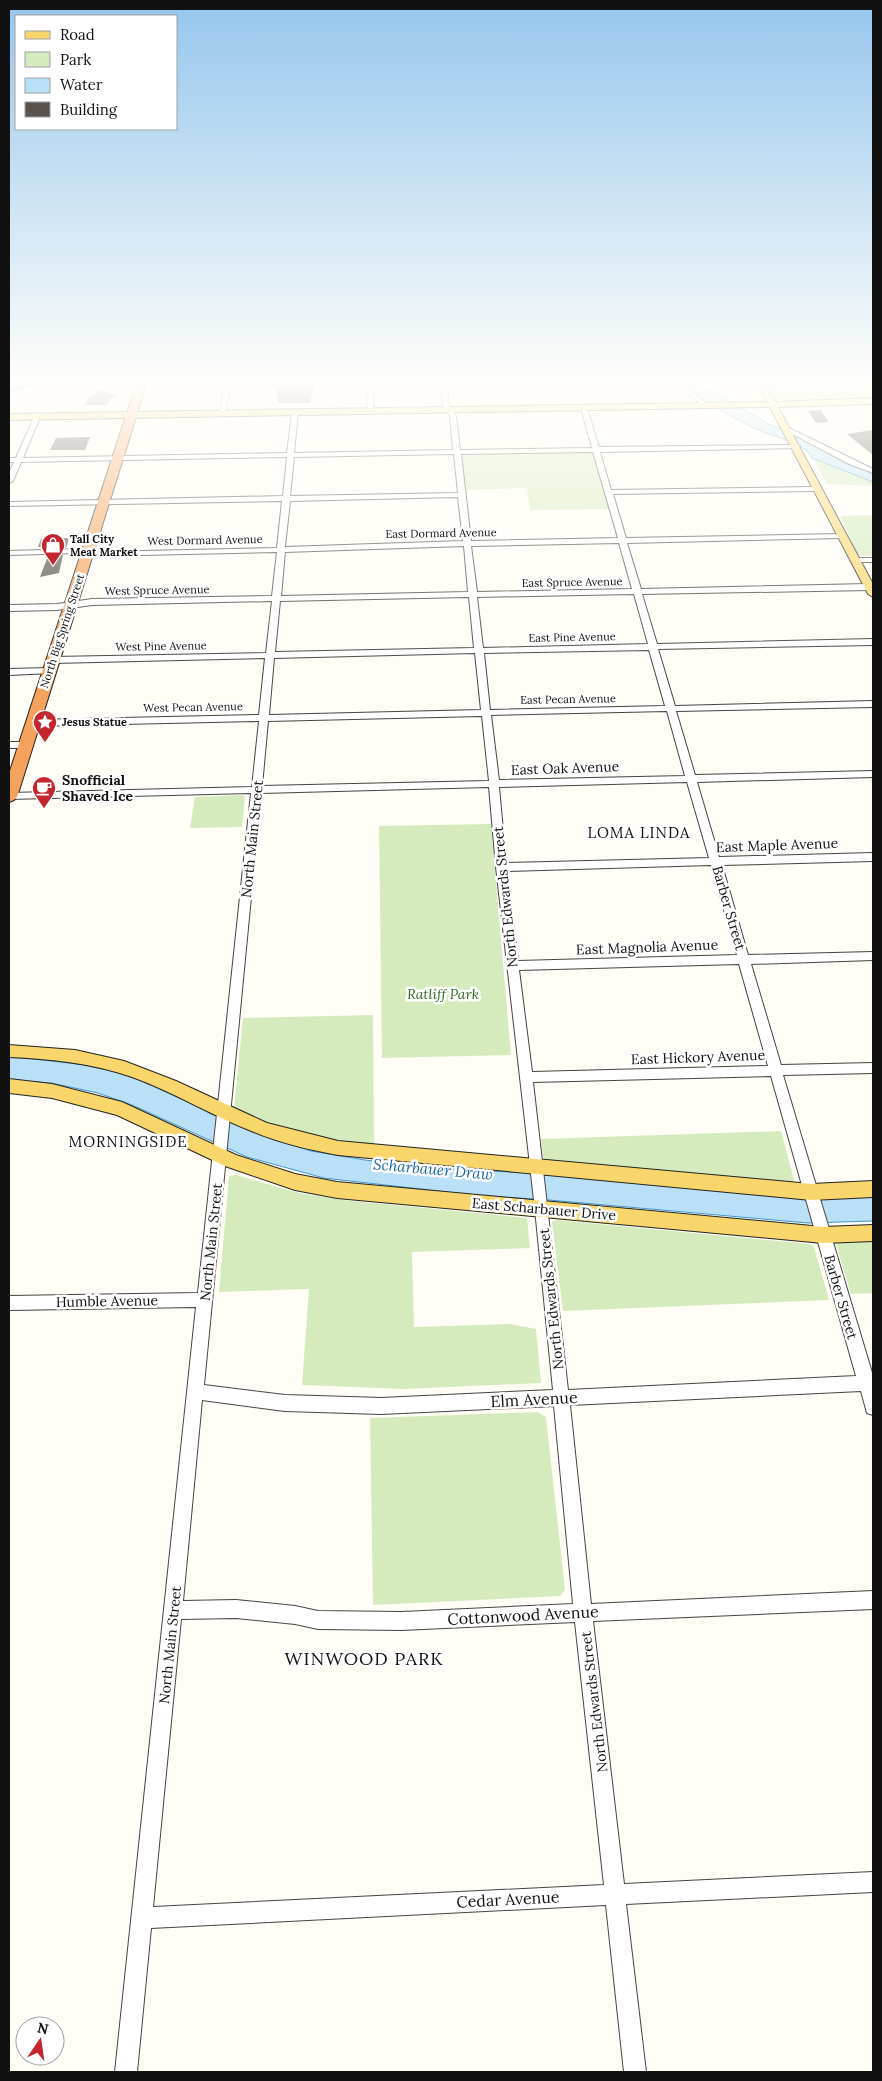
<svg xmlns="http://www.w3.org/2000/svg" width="882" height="2081" font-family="Lora,serif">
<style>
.green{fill:#d5ebbd}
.water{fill:#b9e0f7;stroke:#3f96cf}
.building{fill:#5a524d}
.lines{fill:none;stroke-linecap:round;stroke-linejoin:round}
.minor-casing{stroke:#444;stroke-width:2}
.major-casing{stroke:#222;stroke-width:2}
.highway-casing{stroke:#222;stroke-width:2}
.minor{fill:#fff;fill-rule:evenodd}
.major{fill:#f9d66b;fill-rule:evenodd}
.highway{fill:#f5a25d;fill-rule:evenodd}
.labels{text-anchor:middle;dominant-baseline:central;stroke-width:5;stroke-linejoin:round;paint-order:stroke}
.far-street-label{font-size:11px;fill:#111;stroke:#fff}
.far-poi-label{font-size:11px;font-weight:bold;fill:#111;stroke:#fff;text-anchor:start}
.street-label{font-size:14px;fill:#111;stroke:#fff}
.poi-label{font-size:14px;font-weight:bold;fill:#111;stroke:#fff;text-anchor:start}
.park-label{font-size:14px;font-style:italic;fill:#2f6b1f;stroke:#fff}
.neighbourhood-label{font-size:15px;letter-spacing:1px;fill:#111;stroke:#fff}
.water-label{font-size:15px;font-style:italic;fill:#1768a6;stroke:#fff}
.near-street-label{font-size:16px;fill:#111;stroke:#fff}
.near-neighbourhood-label{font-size:18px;letter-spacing:1px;fill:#111;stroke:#fff}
</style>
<rect width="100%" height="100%" fill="#fffdf5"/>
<path class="green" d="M767 379H873V398L785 401 777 399Z
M596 449 613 509 530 510 527 488 462 490 457 452Z
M809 451 873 472V486L827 484Z
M873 515V556L858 555 840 516Z
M243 795 245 797 242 827 190 828 195 797Z
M491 824 511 1055 382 1058 379 826Z
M373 1015 374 1145 318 1138 273 1125 234 1109 243 1018Z
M781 1131 794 1180 791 1184 548 1161 543 1157 541 1139Z
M236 1175 299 1193 342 1200 527 1218 530 1248 412 1252 414 1327 510 1324 536 1329 541 1383 404 1389 302 1385 309 1289 219 1292 229 1176Z
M556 1220 810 1244 814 1247 829 1300 563 1311 552 1222Z
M873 1237V1293L851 1294 836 1244 841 1238Z
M538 1412 546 1417 565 1590 560 1596 373 1605 370 1418Z"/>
<path class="water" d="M673 379H689L769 424 873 472V482L812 458C805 443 781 439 766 433 733 420 702 399 673 379Z
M9 1056 86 1065 123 1074 161 1087 193 1101 209 1113 260 1135 311 1151 365 1160 435 1168 548 1174 801 1196 873 1195V1221L808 1223 549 1200 473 1195 324 1178 247 1157 132 1105 98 1093 51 1083 9 1080Z"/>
<path class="building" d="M9 379H50V380L18 391 9 392Z
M259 379H303L302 381H315L310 403H277V387Z
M102 390 119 396 110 399 108 404 105 405H85L90 395Z
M821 410 824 415 829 422 816 423 808 411Z
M873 430V455L847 434Z
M90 437 85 450H50L56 438Z
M69 538 66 548 38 547 41 539Z
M63 555 59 573 40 577 48 556Z"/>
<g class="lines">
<g class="minor-casing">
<path id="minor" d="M226 379H232L225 414 222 416 219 414Z
M368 379H374L373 411 370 413 367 411Z
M440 379H446L449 405 456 416 460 450 592 448 581 408 584 406 587 408 599 447 798 445 800 446 796 448 600 452 611 490 815 487 819 489 815 491 613 494 626 538 841 534 845 536 841 538 627 543 641 589 869 584 873 587 869 590 642 594 657 644 873 639V645L658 649 675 706 873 701V707L676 711 695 775 873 771V777L697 782 719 857 873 853V861L722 865 748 955 873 952V960L751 964 781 1065 873 1063V1073L783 1075 873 1376V1415L867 1413 861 1391 570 1405 591 1604 873 1591V1609L593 1621 624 1884 873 1872V1892L626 1904 646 2072H624L606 1905 151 1928 137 2072H115L196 1307 9 1310V1296L198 1293 251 793 9 799V793L252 787 259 721 33 726 28 723 33 720 259 715 265 658 53 663 48 660 53 657 266 653 272 601 92 605 57 610 9 611V605L57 604 92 599 272 596 277 552 96 556 79 553 9 555V551L79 549 96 552 277 548 282 501 9 506V502L283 496 287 457 21 462 13 481 9 483V473L14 462H9V458H16L34 417 37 415 40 417 23 458 287 453 292 412 295 410 298 412 294 453 453 450 450 416 443 405ZM593 452 618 538 471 541 461 454ZM454 454 458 493 290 496 294 457ZM458 497 463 541 285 547 290 501ZM619 543 632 589 477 592 471 546ZM464 546 468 592 281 596 285 552ZM634 594 648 644 483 648 477 597ZM469 597 474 648 275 652 280 601ZM649 650 665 706 490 710 484 653ZM475 653 481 710 269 715 274 658ZM667 711 685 776 499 780 491 715ZM482 716 489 781 262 786 268 721ZM687 782 709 858 506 863 499 787ZM489 787 496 867 535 1209 553 1390 381 1398 285 1395 204 1385 261 793ZM711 865 737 955 518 961 507 871ZM739 964 768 1066 532 1072 519 970ZM771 1076 856 1376 568 1390 533 1082ZM202 1400 285 1411 381 1414 554 1406 573 1604 402 1612 318 1611 295 1606 236 1600 183 1601ZM236 1618 295 1624 318 1629 402 1630 575 1622 604 1885 153 1907 181 1619Z
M666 379H673L712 407 707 408Z
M787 427 873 469V473L849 464 785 430 784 429Z
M851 558H873V562H854L850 560Z
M49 668 54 671 52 673 9 675V669Z
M9 742H26L31 745 26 748H9Z"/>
</g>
<g class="major-casing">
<path id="major" d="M755 379H763L776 402 873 398V404L778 407 873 584V597L868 594 770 407 9 420V414L767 402Z
M9 1045 75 1050 124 1061 176 1081 267 1123 338 1141 811 1184 873 1181V1197L811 1200 338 1155C310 1150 280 1143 254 1132 212 1116 174 1092 132 1077 92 1063 51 1059 9 1057Z
M9 1079 52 1084 122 1102 236 1155 295 1174 337 1182 823 1227 873 1225V1241L823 1243 337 1198 295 1190 225 1166 117 1115 52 1098 9 1093Z"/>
</g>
<g class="highway-casing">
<path id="highway" d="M138 379H148L17 797 14 800 9 802V774Z"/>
</g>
<use href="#minor" class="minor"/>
<use href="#major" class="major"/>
<use href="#highway" class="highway"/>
</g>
<linearGradient id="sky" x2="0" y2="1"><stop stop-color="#95c6ee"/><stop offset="0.57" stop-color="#fffefa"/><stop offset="1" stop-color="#fffefa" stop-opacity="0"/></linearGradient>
<rect width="882" height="670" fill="url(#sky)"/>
<defs>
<g id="shop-pin" transform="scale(1.25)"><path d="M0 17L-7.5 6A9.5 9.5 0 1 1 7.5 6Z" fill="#c4262e" stroke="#fff"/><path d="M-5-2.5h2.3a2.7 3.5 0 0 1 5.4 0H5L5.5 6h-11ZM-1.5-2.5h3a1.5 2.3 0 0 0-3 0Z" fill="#fff"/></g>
<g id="sight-pin" transform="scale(1.25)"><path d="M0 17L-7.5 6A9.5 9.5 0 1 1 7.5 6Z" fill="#c4262e" stroke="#fff"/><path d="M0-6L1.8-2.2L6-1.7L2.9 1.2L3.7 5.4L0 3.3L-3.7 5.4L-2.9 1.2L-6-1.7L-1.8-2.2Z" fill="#fff"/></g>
<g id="cafe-pin" transform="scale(1.25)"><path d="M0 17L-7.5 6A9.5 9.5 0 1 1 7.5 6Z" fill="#c4262e" stroke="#fff"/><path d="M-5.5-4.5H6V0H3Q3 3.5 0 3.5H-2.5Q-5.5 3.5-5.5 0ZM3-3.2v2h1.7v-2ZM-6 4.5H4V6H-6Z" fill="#fff"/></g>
</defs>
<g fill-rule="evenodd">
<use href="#shop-pin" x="53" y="545"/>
<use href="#sight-pin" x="45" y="722"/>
<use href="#cafe-pin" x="44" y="788"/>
</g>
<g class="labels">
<g class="far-street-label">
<text transform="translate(441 533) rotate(-1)">East Dormard Avenue</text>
<text transform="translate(205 540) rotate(-1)">West Dormard Avenue</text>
<text transform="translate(572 582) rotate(-1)">East Spruce Avenue</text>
<text transform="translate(157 590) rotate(-1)">West Spruce Avenue</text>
<text transform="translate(62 631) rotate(-72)">North Big Spring Street</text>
<text transform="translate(572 637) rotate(-1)">East Pine Avenue</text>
<text transform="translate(161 646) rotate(-1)">West Pine Avenue</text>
<text transform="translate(568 699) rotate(-1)">East Pecan Avenue</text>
<text transform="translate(193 707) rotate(-1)">West Pecan Avenue</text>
</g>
<g class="far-poi-label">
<text x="70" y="539">Tall City<tspan x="70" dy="13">Meat Market</tspan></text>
<text x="62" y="722">Jesus Statue</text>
</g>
<g class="street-label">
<text transform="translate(565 768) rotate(-2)">East Oak Avenue</text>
<text transform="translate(252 839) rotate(-84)">North Main Street</text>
<text transform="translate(777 845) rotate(-2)">East Maple Avenue</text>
<text transform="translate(505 897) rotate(-96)">North Edwards Street</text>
<text transform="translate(729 908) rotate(74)">Barber Street</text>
<text transform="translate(647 947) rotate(-2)">East Magnolia Avenue</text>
<text transform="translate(698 1057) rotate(-2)">East Hickory Avenue</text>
<text transform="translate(544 1209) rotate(5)">East Scharbauer Drive</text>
<text transform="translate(211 1242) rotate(-84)">North Main Street</text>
<text transform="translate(841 1297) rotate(74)">Barber Street</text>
<text transform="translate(551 1299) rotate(-96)">North Edwards Street</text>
<text transform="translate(107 1301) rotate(-1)">Humble Avenue</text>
<text transform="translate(170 1645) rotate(-84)">North Main Street</text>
<text transform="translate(594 1702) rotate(-97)">North Edwards Street</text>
</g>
<g class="poi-label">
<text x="62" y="780">Snofficial<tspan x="62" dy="16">Shaved Ice</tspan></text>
</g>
<g class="park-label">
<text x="443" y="994">Ratliff Park</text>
</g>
<g class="neighbourhood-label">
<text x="639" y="832">LOMA LINDA</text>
<text x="128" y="1141">MORNINGSIDE</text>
</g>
<g class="water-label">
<text transform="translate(433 1169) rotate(5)">Scharbauer Draw</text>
</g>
<g class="near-street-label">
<text transform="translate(534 1399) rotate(-3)">Elm Avenue</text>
<text transform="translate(523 1615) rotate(-3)">Cottonwood Avenue</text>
<text transform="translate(508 1899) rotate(-3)">Cedar Avenue</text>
</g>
<g class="near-neighbourhood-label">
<text x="364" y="1658">WINWOOD PARK</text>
</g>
</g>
<rect width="882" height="2081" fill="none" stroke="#111111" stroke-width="20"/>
<rect x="15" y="15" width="162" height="115" fill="#ffffff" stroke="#a0a0a0"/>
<rect x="25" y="31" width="25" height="8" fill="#f9d66b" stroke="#a0a0a0"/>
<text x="60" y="40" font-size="15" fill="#111111">Road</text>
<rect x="25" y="52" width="25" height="15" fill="#d5ebbd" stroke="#a0a0a0"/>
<text x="60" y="65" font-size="15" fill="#111111">Park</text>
<rect x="25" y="78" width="25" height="15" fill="#b9e0f7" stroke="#a0a0a0"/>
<text x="60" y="90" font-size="15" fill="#111111">Water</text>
<rect x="25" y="102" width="25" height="15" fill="#5a524d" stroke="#a0a0a0"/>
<text x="60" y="115" font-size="15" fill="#111111">Building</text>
<g transform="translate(40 2041) rotate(13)"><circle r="24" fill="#ffffff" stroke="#a0a0a0"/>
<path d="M0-4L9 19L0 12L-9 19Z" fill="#c4262e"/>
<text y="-8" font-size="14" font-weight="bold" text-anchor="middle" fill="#111111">N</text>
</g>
</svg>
